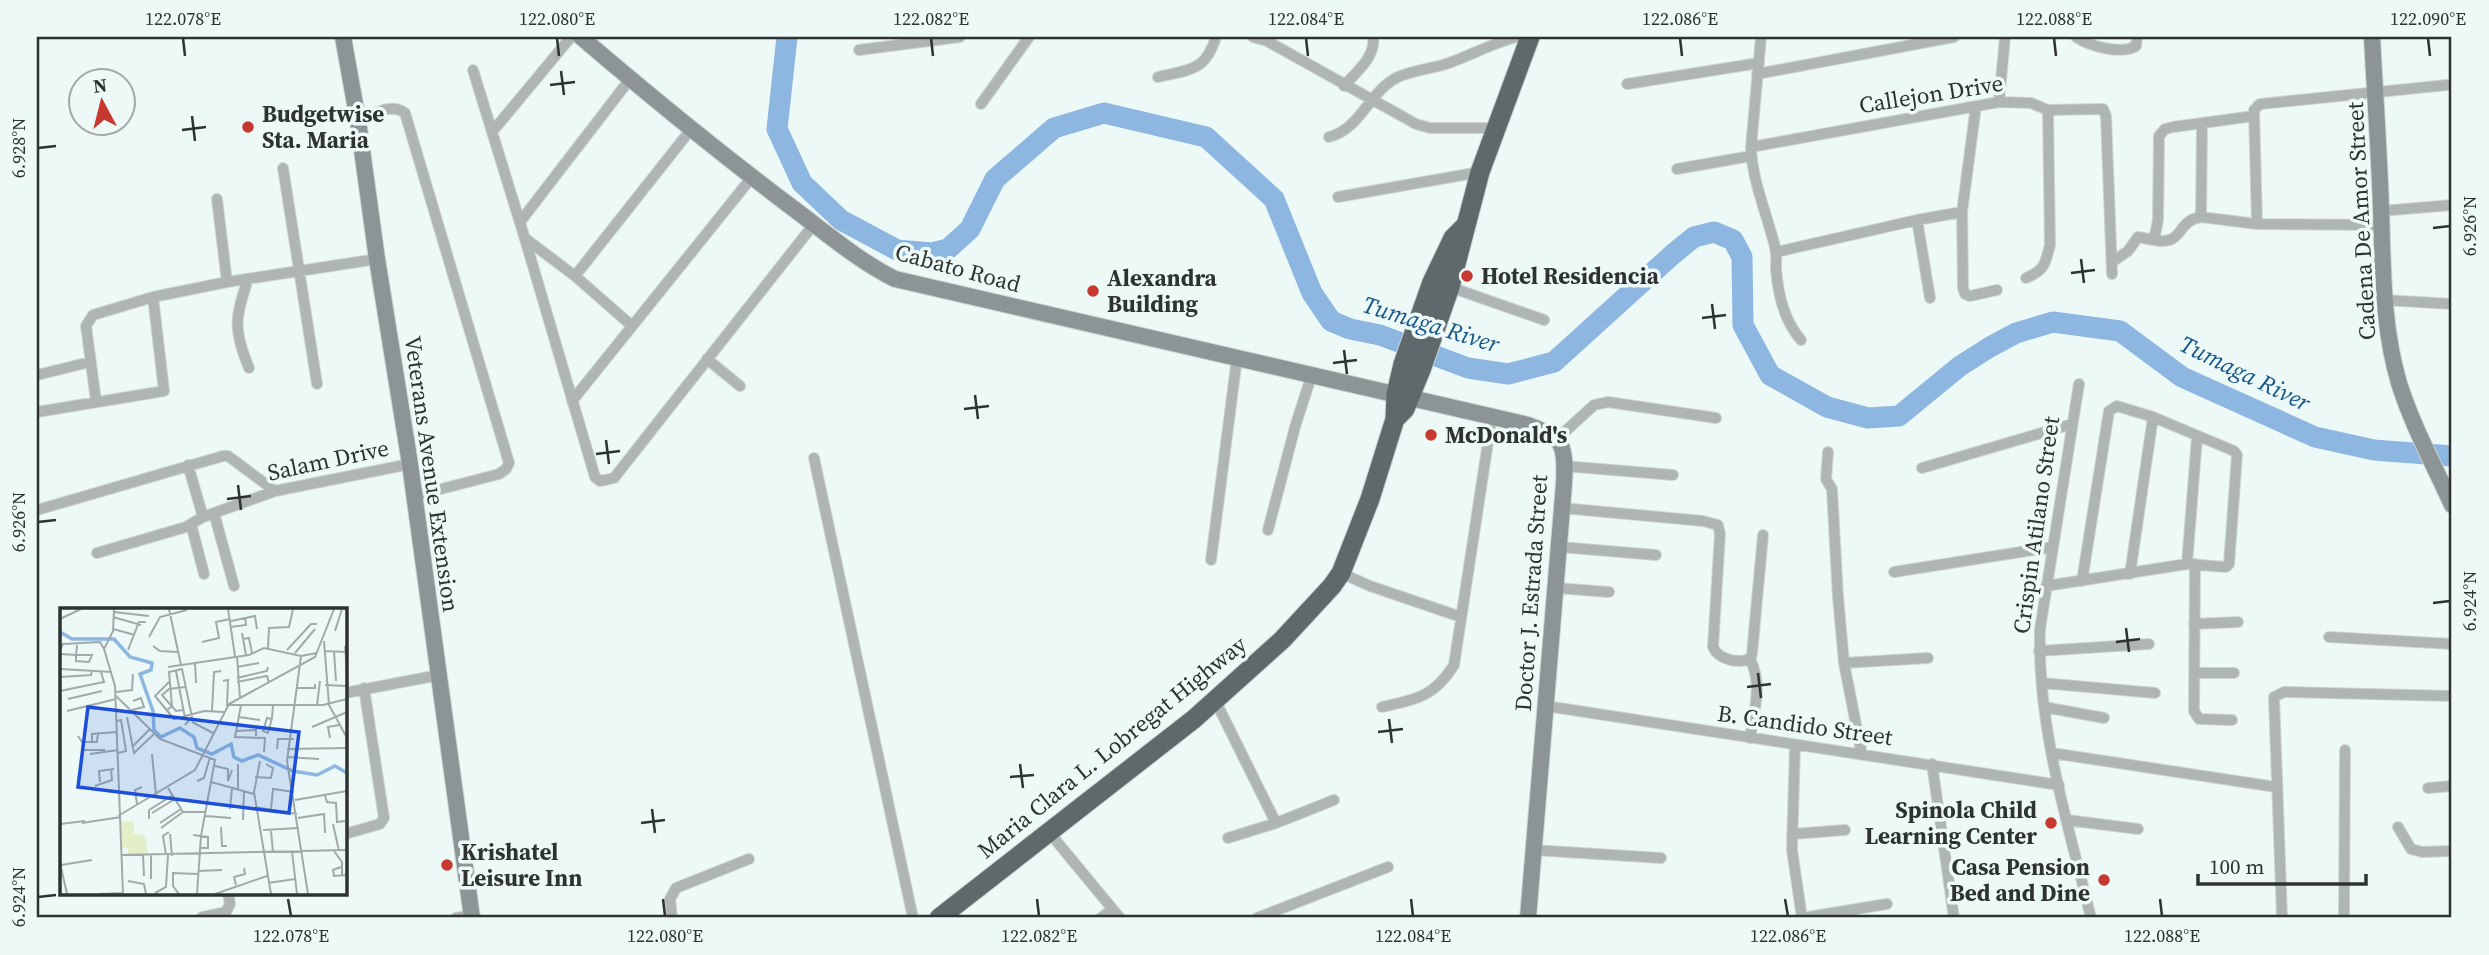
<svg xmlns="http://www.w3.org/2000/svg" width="2489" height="955" font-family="'Source Serif 4',serif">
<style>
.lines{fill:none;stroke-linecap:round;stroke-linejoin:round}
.river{stroke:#8db7e0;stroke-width:21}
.street-casing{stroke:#cbd5d4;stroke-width:12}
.secondary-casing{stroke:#cbd5d4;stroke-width:18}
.highway-casing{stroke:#cbd5d4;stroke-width:21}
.street{stroke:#afb4b5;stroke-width:10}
.secondary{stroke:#8d9496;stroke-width:16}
.highway{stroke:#5f696c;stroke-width:19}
.ticks{fill:none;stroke:#2e3332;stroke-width:2.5}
.poi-dot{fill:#c63830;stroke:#edf9f7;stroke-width:2.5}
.labels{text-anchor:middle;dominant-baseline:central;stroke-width:7;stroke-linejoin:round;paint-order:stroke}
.street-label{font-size:23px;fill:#2e3332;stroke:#edf9f7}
.poi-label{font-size:23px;font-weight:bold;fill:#2e3332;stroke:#edf9f7;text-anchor:start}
.water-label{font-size:24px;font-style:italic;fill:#185689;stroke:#edf9f7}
.inset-river{fill:none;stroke:#8db7e0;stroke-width:3.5}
.inset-road{fill:none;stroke:#a1aaa8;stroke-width:2}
.view{fill:#1d4ed8;fill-opacity:0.15;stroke:#1d4ed8;stroke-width:3.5}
.inset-edge{fill:none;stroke:#2e3332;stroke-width:3.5}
.neatline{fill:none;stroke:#2e3332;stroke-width:2.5}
.ticks-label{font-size:18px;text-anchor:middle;fill:#2e3332}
</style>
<rect width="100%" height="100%" fill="#edf9f7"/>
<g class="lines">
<path class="river" d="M787 37 777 129 802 183 841 220 897 250 932 253 948 249 970 229 995 179 1054 128 1104 113 1206 137 1274 199 1312 293 1331 321 1350 329 1380 335 1468 368 1508 374 1554 362 1672 255 1694 237 1714 232 1733 240 1742 257 1743 325 1770 375 1827 407 1868 418 1899 416 1960 366 1990 347 2016 333 2053 322 2120 331 2182 377 2315 437 2374 450 2452 456"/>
<g class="street-casing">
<path id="street" d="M1253 37 1267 41 1416 124 1430 128H1496
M1761 37 1751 147 1999 102 2031 103 2048 110 2103 109 2106 116 2112 274
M2076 37C2089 46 2121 55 2136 46L2137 37
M859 50 960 37
M473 70 525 239 595 477 600 481 614 478 814 224
M1757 74 1954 37
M1158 77C1190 69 1205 72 1216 37
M1627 84 1759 63
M1344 86C1356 72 1376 57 1373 37
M1999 102 2005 37
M981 104 1029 37
M1976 106 1962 212 1963 288 1965 294 1970 296 1997 290
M358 121C372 115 391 102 405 113L509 463 506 469 499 474 414 496
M2202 125 2201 217 2257 224 2382 225
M492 132 571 37
M1329 137C1361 129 1369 91 1398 77 1412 70 1431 69 1446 64 1470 56 1492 43 1517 37
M1751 147C1752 181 1767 214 1775 247 1777 255 1776 262 1776 269 1778 294 1784 321 1801 340
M283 168 317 384
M1677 169 1751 156
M1338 197 1480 172
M217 199 227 282
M2381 211 2452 205
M1917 220 1930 298
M520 222 630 79
M2257 224 2254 110 2260 104 2447 85
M526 239 575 276 632 326
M2154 240C2185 246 2175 221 2201 217
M1776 252 1917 220 1962 212
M2112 262 2128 251 2138 237 2154 240 2158 220 2159 136 2165 129 2173 127 2254 116
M575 276 692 128
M2026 278C2045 270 2045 264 2050 245L2048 110
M248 279C235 318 233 329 249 368
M1450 287 1544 320
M2384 300 2452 304
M707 359 740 386
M37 375 90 362
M2079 384 2040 629C2037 727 2068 824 2091 918
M96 401 86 326 93 315 153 297 227 282 377 259
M572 401 752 177
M37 412 164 391 153 297
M1557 439 1594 405 1608 402 1716 418
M1828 452 1826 479 1832 489 1838 597 1844 663 1862 755
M814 458 913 918
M188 465 203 517
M1564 466 1673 475
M1922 468 2072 424
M1562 508 1703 521 1718 525 1720 534 1713 647C1718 659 1737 664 1750 659L1752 654 1763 535
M37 510 223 456H228L275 491
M214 513 234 586
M191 524 204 574
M1268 530 1295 427 1312 374
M1560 547 1656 555
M97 553 186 527 203 517 275 491 410 464
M1211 560 1237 358
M2187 564 2197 437
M2195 564 2194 711 2199 719 2232 720
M1894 572 2052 547
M1341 573 1370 586 1461 617
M2130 574 2153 417
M2046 586 2187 564 2226 567 2229 564 2237 455 2234 451 2153 417 2117 406 2109 411 2082 581
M1556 588 1609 592
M2194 624 2238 622
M2329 637 2452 644
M2039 651 2149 644
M1750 659C1763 684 1754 711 1750 738
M1844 663 1928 658
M2194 673H2234
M2042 683 2155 693
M345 693 439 675
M1215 700 1276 823 1334 800
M1546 706 2059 785
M1382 707C1417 699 1434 697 1454 665L1492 416
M2044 707 2104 718
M1795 745 1792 850 1802 918 1887 904
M2052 753 2276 787
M1932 764 1954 918
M2428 788 2452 786
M2067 820 2138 829
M2398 827 2411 849 2422 852 2452 851
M1048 831 1120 918
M345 834 380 824 384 818 364 688
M1792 834 1845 830
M1228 838 1276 823
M1533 850 1661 858
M202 917 226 912 230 904 228 894
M456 918 472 915
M672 918 670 899 676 888 749 859
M1101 918 1112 909
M1257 918 1388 867
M2282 918 2274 697 2284 692 2452 696
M2344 918 2345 750"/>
</g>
<g class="secondary-casing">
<path id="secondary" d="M343 37 358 121 377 259 410 464 472 918
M581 37C650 96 721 154 794 209 825 232 860 262 895 279L1528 425C1538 429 1551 433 1558 441 1569 453 1563 492 1562 508L1528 918
M2372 37C2375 94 2379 150 2381 208 2383 266 2382 326 2399 383 2412 425 2434 465 2452 505"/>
</g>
<g class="highway-casing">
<path id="highway" d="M1395 419 1405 409 1421 370 1450 287 1480 172 1530 37
M939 918 1194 719 1282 640 1332 586 1341 573 1370 499 1395 419 1396 394 1403 364 1432 282 1453 238 1465 226"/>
</g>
<use href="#street" class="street"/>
<use href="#secondary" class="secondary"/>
<use href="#highway" class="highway"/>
</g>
<path class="ticks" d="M183 38 185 56M557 38 559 56M931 38 933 56M1306 38 1308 56M1680 38 1682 56M2054 38 2056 56M2428 38 2430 56M561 71 564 95M550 85 575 82M192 116 195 141M182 130 206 127M38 148 56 146M2433 228 2450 226M2081 259 2084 283M2071 273 2095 270M1712 304 1715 329M1702 318 1726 315M1344 350 1347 374M1333 363 1357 360M975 395 978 419M964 409 989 406M606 440 609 464M596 454 620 451M238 485 241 510M227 499 251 496M38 522 56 520M2433 603 2450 601M2126 628 2129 652M2116 642 2140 639M1758 673 1761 698M1747 687 1771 684M1389 719 1392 743M1378 732 1403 729M1020 764 1023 788M1010 777 1034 775M652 809 655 833M641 823 665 820M38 897 56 895M288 899 291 916M663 899 665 916M1037 899 1039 916M1411 899 1413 916M1785 899 1788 916M2160 899 2162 916"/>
<g class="poi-dot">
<circle cx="248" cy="127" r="7"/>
<circle cx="1467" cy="276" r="7"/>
<circle cx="1093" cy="291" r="7"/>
<circle cx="1431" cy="435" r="7"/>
<circle cx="2051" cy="823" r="7"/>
<circle cx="447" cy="865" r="7"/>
<circle cx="2104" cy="880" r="7"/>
</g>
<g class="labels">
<g class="street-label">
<text transform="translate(1931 94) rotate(-9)">Callejon Drive</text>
<text transform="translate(2361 221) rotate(-93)">Cadena De Amor Street</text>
<text transform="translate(958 268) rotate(15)">Cabato Road</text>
<text transform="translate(328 460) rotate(-12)">Salam Drive</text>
<text transform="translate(432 474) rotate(82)">Veterans Avenue Extension</text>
<text transform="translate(2036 525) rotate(-82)">Crispin Atilano Street</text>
<text transform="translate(1531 593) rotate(-86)">Doctor J. Estrada Street</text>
<text transform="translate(1805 725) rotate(8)">B. Candido Street</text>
<text transform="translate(1112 747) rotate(-39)">Maria Clara L. Lobregat Highway</text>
</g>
<g class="poi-label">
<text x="262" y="114">Budgetwise<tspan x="262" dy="26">Sta. Maria</tspan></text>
<text x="1481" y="276">Hotel Residencia</text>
<text x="1107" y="278">Alexandra<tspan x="1107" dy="26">Building</tspan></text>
<text x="1445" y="435">McDonald's</text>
<text x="2037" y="810" text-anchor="end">Spinola Child<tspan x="2037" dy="26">Learning Center</tspan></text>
<text x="461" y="852">Krishatel<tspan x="461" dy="26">Leisure Inn</tspan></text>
<text x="2090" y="867" text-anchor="end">Casa Pension<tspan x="2090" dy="26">Bed and Dine</tspan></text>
</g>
<g class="water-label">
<text transform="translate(1431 324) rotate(17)">Tumaga River</text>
<text transform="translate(2245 373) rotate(26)">Tumaga River</text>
</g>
</g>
<g transform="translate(60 608)">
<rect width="287" height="287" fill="#edf9f7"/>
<path d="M60 214H74V226L85 227 88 246H68V240H61Z" fill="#e2efc7"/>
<path class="inset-river" d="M0 24 12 31H54L70 49 92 55 91 62 80 66 93 103 94 122 101 129 120 120 134 129 137 140 152 146 171 136 174 149 182 153 198 147 233 163 257 167 275 158 287 165"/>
<path class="inset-road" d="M54 1 53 23 44 41 55 78 63 286M109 1 121 57M168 1 175 48M54 4 89 8M53 9 81 17M0 11 21 1M171 13 195 8 197 21M171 19 186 17 185 9M53 21 75 27M275 23 282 1M182 25 186 47M89 29 100 9 127 2M183 31 189 30 192 45M264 33 269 97 287 130M142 34 159 30 156 14 170 11M93 38 100 43 118 44M285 38 287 64M208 40 209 20 229 19 233 1M0 42 3 36 40 34 44 41M68 42 79 14H86M227 42 251 16H257M264 43 287 44M274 43 276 73M235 45 255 21M0 46 16 47H32L29 54 16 53V47L17 37M177 48 180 90M241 48 227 153 248 286M135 54 136 75M108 59 189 47 204 40 241 48 257 45M177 59 199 55M0 61 52 64M116 63 125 110M0 69 31 67 32 63M177 70 207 63 208 59M110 73 95 88 114 111 144 103 164 104M163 73 168 72 167 98M177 74 207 68 209 75M265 77 287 78M236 80H255V76M0 83 44 74 41 64M56 84 72 82 73 66M56 88 100 131 155 152 141 228 137 286M8 91 42 83M169 97H263L287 91M181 97 175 129 205 130 204 144M257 97 260 73M72 102 84 99 81 90 73 93M123 102 116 103 102 87 109 81 125 79M7 103 56 91M106 103 112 98 109 64 122 61 132 109 125 117M152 103 154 64 161 63M67 109 74 145 94 126M179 109 200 112M212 111 207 110 203 123 208 125 212 110 213 98M57 113 61 112 66 143 58 145M132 114 153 125M252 119 287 104M176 123 196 122V128M18 128 22 134H37L38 125M270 130 268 119 279 117M32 134V126L57 124M73 138 90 121M217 141 218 131H234M227 141 287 140M24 142H45M30 146 58 142M92 146 96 187M227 149 259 151M200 153 194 184 211 286M155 158 168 161V173L172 162M195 169 211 170 213 160 206 156M137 173 144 170 150 149M40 174 39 163 54 161M151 174 194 186M35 178 52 172 51 161M108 180 123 204H145M178 182V156M265 188 267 194 276 195 277 214 285 213M235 192 287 183M77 196 75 182 82 179M195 199 237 206M170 201 172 180M211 201 213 181 234 184M92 205 115 191M58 208 135 162 169 96 255 49 274 1M145 208 171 210M238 210 264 206 265 225M89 211V202L113 187M183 212 184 183M22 215 61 209M100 215 121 201M0 216 25 213M273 216 279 243M161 219 162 238H167M101 220 123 204M203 222 239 220M211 223 213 244M110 226 112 248M133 227 148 229V240H139M274 243 282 254V268M232 244 237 286M61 247 287 242M83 247 84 268M91 247V271M106 247 103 228 109 224M0 255 7 286M1 257 32 252M281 259 273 262 274 268 287 267M138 263 162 262M68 273 84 276 86 286M208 275 235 271M176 277 174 269 185 266 184 260M95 285 106 279 108 247M40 286 63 285M119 286 113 278V265L138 266M155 286 207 268"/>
<path class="view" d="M28 99 239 124 229 205 18 179Z"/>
<rect width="287" height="287" class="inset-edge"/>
</g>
<rect width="2489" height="955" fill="none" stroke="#edf9f7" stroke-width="77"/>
<g transform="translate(102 102) rotate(353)"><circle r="33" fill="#edf9f7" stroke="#a1aaa8" stroke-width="2"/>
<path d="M0-5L12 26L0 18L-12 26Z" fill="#c63830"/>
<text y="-10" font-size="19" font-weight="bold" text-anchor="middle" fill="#2e3332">N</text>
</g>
<path d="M2198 874v10h168v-10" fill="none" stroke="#2e3332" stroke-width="3.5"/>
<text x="2209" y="874" font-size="21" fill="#2e3332" stroke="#edf9f7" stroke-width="5" paint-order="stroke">100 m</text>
<rect x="38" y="38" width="2412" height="878" class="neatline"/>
<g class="ticks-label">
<text x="183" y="25">122.078°E</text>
<text x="557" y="25">122.080°E</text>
<text x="931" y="25">122.082°E</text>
<text x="1306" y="25">122.084°E</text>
<text x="1680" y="25">122.086°E</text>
<text x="2054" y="25">122.088°E</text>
<text x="2428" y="25">122.090°E</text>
<text transform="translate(19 148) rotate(-90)" y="6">6.928°N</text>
<text transform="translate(2470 226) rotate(-90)" y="6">6.926°N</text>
<text transform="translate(19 522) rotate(-90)" y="6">6.926°N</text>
<text transform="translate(2470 601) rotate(-90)" y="6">6.924°N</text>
<text transform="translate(19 897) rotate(-90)" y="6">6.924°N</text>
<text x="291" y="942">122.078°E</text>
<text x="665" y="942">122.080°E</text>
<text x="1039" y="942">122.082°E</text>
<text x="1413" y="942">122.084°E</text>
<text x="1788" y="942">122.086°E</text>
<text x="2162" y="942">122.088°E</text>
</g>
</svg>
